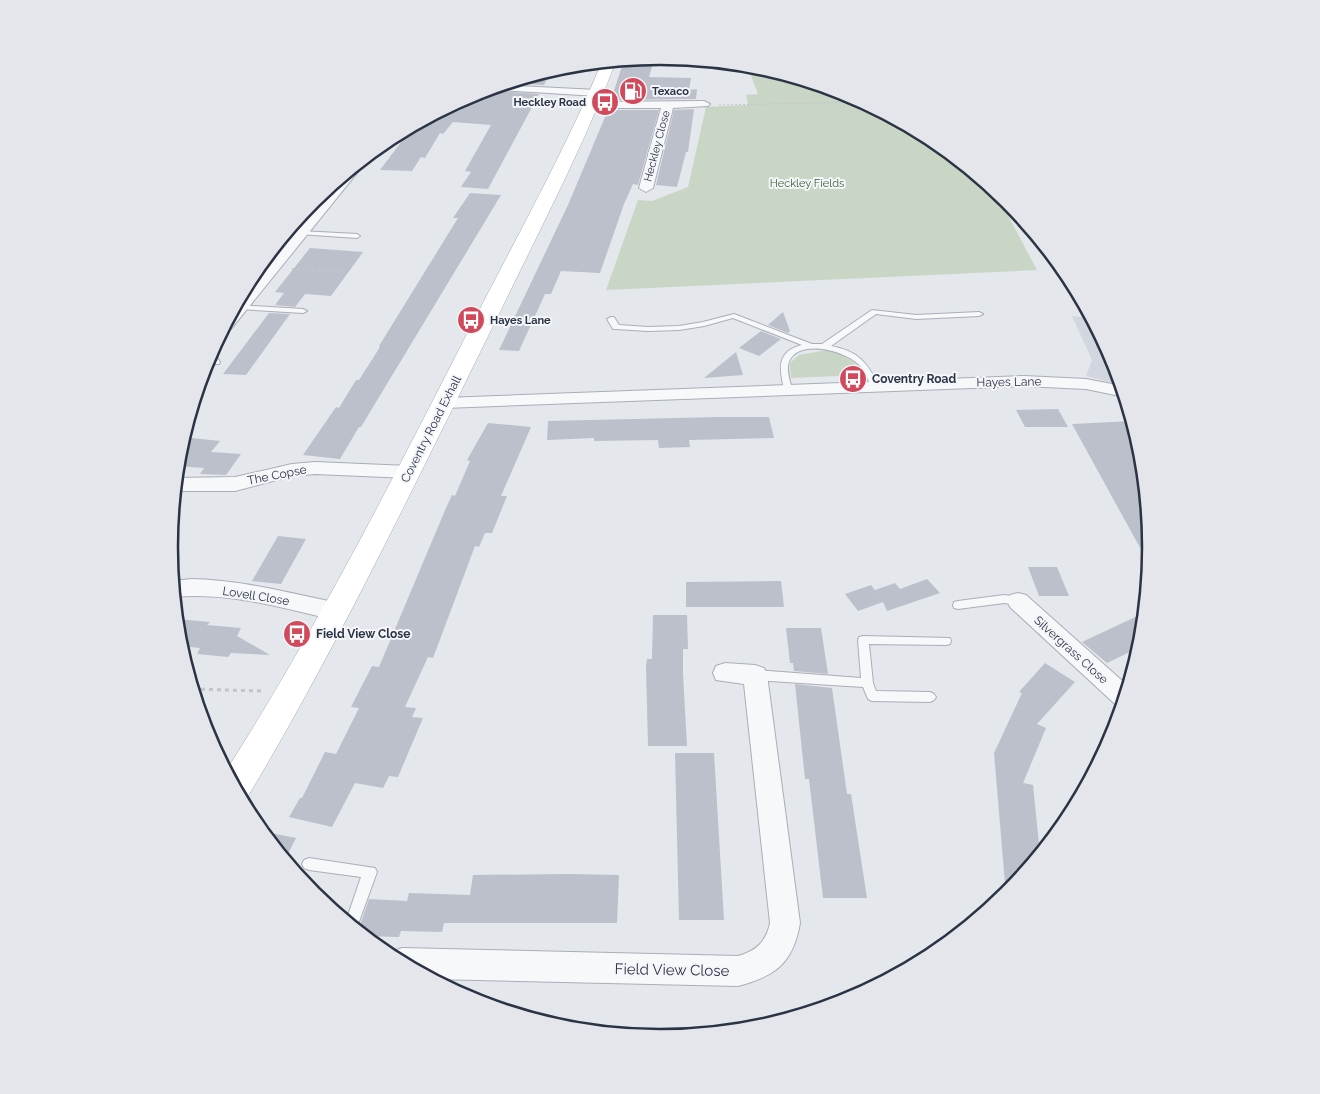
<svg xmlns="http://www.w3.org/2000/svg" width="1320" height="1094" font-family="Raleway,sans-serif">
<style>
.built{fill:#d2d6de}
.green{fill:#c9d6c5}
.building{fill:#bbc0ca}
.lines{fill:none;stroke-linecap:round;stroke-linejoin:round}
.lane-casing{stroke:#a9aeb7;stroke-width:2}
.street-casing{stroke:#a9aeb7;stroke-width:2}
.secondary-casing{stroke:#a9aeb7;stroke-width:1}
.path-far2{stroke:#c2c5cb;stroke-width:1;stroke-dasharray:2 2;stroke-linecap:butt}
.path-far1{stroke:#c2c5cb;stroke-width:2;stroke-dasharray:2.5 2.5;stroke-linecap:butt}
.path{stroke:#c2c5cb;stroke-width:3;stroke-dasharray:4 4;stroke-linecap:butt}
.lane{fill:#f7f8fa;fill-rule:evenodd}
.street{fill:#f7f8fa;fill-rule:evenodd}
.secondary{fill:#fff;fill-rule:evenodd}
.labels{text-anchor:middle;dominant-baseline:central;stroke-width:4;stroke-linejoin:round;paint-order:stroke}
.far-poi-label{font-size:11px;font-weight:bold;fill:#2b3445;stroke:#f4f6f9;text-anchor:start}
.far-street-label{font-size:11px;fill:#2b3445;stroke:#f4f6f9}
.far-park-label{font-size:11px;fill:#3f6138;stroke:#f4f6f9}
.poi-label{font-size:12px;font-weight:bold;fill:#2b3445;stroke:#f4f6f9;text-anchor:start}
.street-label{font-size:12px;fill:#2b3445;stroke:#f4f6f9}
.near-street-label{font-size:15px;fill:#2b3445;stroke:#f4f6f9}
.rim{fill:none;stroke:#2b3445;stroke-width:2.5}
</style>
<rect width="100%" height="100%" fill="#e4e7ec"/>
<path class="built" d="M1072 316 1091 318 1113 359 1121 385 1086 376 1092 360Z"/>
<path class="green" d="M747 65 848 94 933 139 994 189 1037 270 606 290 638 200 652 201 688 187 706 107 748 105 746 95 758 94Z
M827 350C842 354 856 360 862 375L791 378 790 363 799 355Z"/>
<path class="building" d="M645 58 644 60H654L649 77 691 78 689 90 697 89 696 99 611 100 624 60Z
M552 70 544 85 506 83 529 76Z
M484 90 539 94 488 189 461 187 471 172 465 171 491 125 453 122 443 134 440 133 425 158 421 157 412 171 380 170 414 125 472 94Z
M694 109 688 152H686L677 187 656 185 674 110Z
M608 110H659L638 185 633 184 624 204 600 273 561 271 551 294H545L519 351 499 350 568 205Z
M470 193 501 195 361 427H359L340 459 303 455 336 407 339 408 356 380H359L380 347 379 346 458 218H453Z
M310 248 363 252 331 296 305 294 295 307 275 305 284 293 275 292Z
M783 312 790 331 788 333 768 325Z
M269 313 290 314 246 375 223 374Z
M761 331 781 339 759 356 739 348Z
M736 352 743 375 704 378Z
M1058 409 1068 427H1025L1016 410Z
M719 417H769L774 438 689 440 690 447 659 448 658 440 594 441V438L547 440 548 421Z
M1132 421 1141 452 1151 547 1149 564 1072 424Z
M488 423 531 427 501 496H507L492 533H485L479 547 475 546 433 658 428 657 405 707 416 708 412 717 423 718 398 777 389 776 383 788 355 783 332 827 289 817 300 798H302L325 752 336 754 359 708 351 707 372 666 379 667 446 508 452 495 455 496 470 461 467 460Z
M183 437 220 441 211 452 241 454 226 475 200 474 204 468 177 466Z
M278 536 306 539 281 584 252 581Z
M1028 567H1057L1069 596H1039Z
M927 579 940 593 887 611 883 602 858 611 845 594 871 585 883 601 875 590 895 583 900 589Z
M781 581 784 607H686V582Z
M1144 613 1140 647 1107 663 1082 642Z
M653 615H687L688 649H683V674L687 746H648L646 667 647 659H652Z
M176 619 210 622 207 625 241 628 237 636 270 655 231 653 228 657 197 654 200 648 180 646Z
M786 628H821L828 674 794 671 793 663H790Z
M1045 663 1075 682 1037 724 1046 728 1023 783 1033 785 1040 854 1006 895 994 753 1022 693 1019 692Z
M795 684 832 688 847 794H851L867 898H823L809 779H805Z
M675 753H714L724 920H679Z
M261 831 296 838 285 860 276 850Z
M568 874 619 875 617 923H444L442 932 401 931 399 937 364 936 358 931 369 899 407 901 409 893 470 895 473 875Z"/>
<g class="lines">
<g class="lane-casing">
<path id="lane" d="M300 231 357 234 360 236 357 238 298 234V232Z
M279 242H291L294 244 291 246H275Z
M237 305 303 309 307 311 303 313 240 309 236 307Z
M872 310 916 315 979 312 983 314 979 316 916 319 876 314 831 346C858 351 867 362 879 386L878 388H872C868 380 865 370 858 364 845 351 798 338 789 362 786 370 790 381 792 389L788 392 784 389C779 368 777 351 802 345L733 318 704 326 679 330 648 331 616 329H613L607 319 611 317H614L619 325 648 327 679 326 703 322 734 314 812 344H822Z
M212 350 220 362 219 364H213L208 356Z
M1004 595 1022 598 1023 601 1022 604 1018 605 1004 603 958 609 954 608 953 605 954 602 958 601Z
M863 636 950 638 951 641 950 644 946 645 869 644 873 683 876 691 930 692 934 694 936 697 934 700 930 702 872 701 868 699 863 687 755 680 751 678 749 675 751 672 755 670 861 678 858 640 859 637Z
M309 858 375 868 377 872 356 930 346 921 361 877 309 870 304 868 302 864 304 860Z"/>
</g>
<g class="street-casing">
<path id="street" d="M500 85 597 90 603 93 597 96 486 89Z
M704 101 710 104 708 106 673 108 653 188 646 192 639 188 661 108H591L585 105 591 102Z
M359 162 362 165 361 168 231 329 222 330 239 298 336 181Z
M1064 275 1068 274 1072 282 1064 281 1061 278Z
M1024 376 1086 379 1122 386 1125 397 1086 389 1024 386 445 408 439 407 436 403 439 399 445 398Z
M315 462 409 466 416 467 419 472 416 477 409 478 315 474 292 476 235 491H175L176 478 235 477 292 464Z
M192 579C242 580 289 593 338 603L346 606 349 612 346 618 338 621C284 608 230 592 174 597L173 581Z
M1018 593 1026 595 1128 686 1122 707 1116 705 1010 607 1007 601 1010 595Z
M725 663 755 665 764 668 767 675 800 923C793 963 776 976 738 986L432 979 390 956 391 952 402 948 738 956C756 951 766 942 770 923L744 684 716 680 713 673 716 666Z"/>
</g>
<g class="secondary-casing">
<path id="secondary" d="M616 61C581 152 536 237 494 324 415 484 339 644 247 798L241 800 226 771C317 628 394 477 471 326 516 238 564 153 602 62Z"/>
</g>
<path class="path-far2" d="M719 105 864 102"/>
<path class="path-far1" d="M292 269 345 272"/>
<path class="path" d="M193 689 262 691"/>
<use href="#lane" class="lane"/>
<use href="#street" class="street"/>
<use href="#secondary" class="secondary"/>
</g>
<defs>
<g id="fuel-disc" transform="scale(1.4375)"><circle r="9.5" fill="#d1495b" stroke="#f4f6f9"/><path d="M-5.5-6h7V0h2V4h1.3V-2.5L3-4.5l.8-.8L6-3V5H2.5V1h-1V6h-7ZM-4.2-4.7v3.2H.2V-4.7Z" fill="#fff"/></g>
<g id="bus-disc" transform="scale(1.4375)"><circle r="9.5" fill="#d1495b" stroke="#f4f6f9"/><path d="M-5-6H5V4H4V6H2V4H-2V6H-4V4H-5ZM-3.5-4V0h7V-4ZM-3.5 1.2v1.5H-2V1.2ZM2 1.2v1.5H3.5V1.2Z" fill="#fff"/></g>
</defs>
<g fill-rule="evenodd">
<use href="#fuel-disc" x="633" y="91"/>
<use href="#bus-disc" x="605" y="102"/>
<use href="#bus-disc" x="471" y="320"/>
<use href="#bus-disc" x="853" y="379"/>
<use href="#bus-disc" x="297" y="634"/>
</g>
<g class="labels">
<g class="far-poi-label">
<text x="652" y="91">Texaco</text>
<text x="586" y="102" text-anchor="end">Heckley Road</text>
<text x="490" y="320">Hayes Lane</text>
</g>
<g class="far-street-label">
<text transform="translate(657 146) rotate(-75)">Heckley Close</text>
</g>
<g class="far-park-label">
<text x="807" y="183">Heckley Fields</text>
</g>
<g class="poi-label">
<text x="872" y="379">Coventry Road</text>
<text x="316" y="634">Field View Close</text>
</g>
<g class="street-label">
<text transform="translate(1009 382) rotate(-1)">Hayes Lane</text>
<text transform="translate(431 429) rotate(-63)">Coventry Road Exhall</text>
<text transform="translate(277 475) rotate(-11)">The Copse</text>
<text transform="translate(256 596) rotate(9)">Lovell Close</text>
<text transform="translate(1071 650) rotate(42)">Silvergrass Close</text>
</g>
<g class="near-street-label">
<text transform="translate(672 970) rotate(1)">Field View Close</text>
</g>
</g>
<path d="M0 0H1320V1094H0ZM178 547a482 482 0 1 1 964 0a482 482 0 1 1-964 0Z" fill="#e4e6eb" fill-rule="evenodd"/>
<path class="rim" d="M178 547a482 482 0 1 1 964 0a482 482 0 1 1-964 0Z"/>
</svg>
